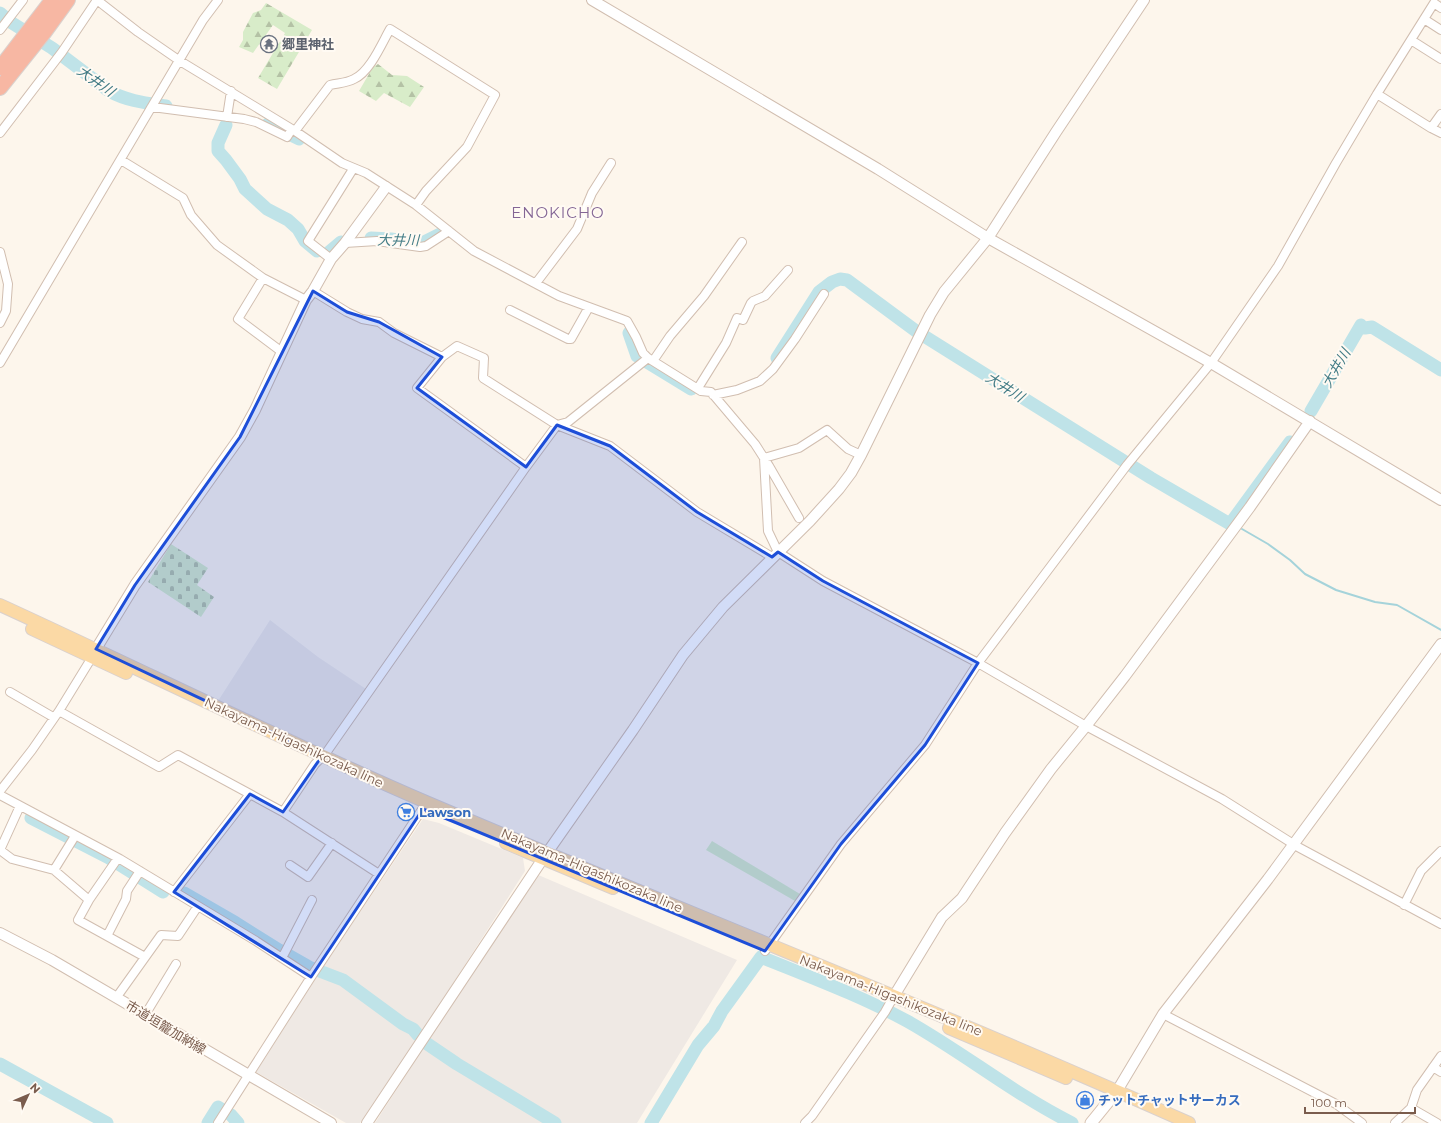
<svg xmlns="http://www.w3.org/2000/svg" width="1441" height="1123" font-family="Montserrat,'Noto Sans JP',sans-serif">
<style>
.industrial{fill:#efe9e4}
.grass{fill:#d8ecc9}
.forest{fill:url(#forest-firs)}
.cemetery{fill:url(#cemetery-stones)}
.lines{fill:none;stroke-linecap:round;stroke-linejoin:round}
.stream{stroke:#a5d3da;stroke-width:2}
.river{stroke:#bfe3e8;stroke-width:13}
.minor-casing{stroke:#d1beb0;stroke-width:10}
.tertiary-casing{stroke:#d1beb0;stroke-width:12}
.secondary-casing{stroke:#d6c0b0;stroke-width:13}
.primary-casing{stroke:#dad1cd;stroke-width:14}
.motorway-casing{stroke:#dad1cd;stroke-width:16}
.minor{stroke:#fff;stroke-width:8}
.tertiary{stroke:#fff;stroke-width:10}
.secondary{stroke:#fff;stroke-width:11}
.primary{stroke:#fbd9a5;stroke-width:12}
.motorway{stroke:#f7b7a3;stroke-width:14}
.marked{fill:#1d4ed8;fill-opacity:0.2;stroke:#1d4ed8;stroke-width:3;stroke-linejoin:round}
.labels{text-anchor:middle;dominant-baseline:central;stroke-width:4;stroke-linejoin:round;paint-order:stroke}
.worship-label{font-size:13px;font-weight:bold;fill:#5b616d;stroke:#fffaf3;text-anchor:start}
.street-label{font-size:13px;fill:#7a5c4d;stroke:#fffaf3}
.shop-label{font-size:13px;font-weight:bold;fill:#366cbe;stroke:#fffaf3;text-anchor:start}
.water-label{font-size:14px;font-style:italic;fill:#437c86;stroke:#fffaf3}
.quarter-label{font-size:15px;letter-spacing:1px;fill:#846695;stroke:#fffaf3}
</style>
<defs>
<pattern id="forest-firs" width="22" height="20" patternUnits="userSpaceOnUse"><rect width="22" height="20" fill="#d8ecc9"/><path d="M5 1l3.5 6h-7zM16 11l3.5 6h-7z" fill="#b4c2a5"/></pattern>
<pattern id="cemetery-stones" width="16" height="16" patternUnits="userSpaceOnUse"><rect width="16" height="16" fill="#d8ecc9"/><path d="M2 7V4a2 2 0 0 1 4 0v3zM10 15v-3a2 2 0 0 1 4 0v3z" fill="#b4c2a5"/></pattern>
</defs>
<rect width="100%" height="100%" fill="#fdf6ec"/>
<path class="industrial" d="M270 620 318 657 366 689 324 749 218 701Z
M423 819 439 823 523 858 525 871 427 1024 360 1123H346L256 1072 323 967Z
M536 874 737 960 637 1123H375Z"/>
<path class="grass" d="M712 841 800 894 795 901 706 850Z"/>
<path class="forest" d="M266 3 312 30 277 89 258 78 285 33 273 25 253 53 239 47 243 40V32L253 13 261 10Z
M378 64 392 75 407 76 424 87 410 107 384 93 376 101 359 91 373 67Z"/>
<path class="cemetery" d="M171 544 208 568 197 585 214 597 201 617 148 582Z"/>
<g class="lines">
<path class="stream" d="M1242 529 1268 544 1290 560 1305 574 1336 590 1375 602 1397 605 1441 630"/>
<path class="river" d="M0 13 12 23 52 48 109 91C127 101 146 103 166 106
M268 124 299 139
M226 125 218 143V151L226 160 240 179 245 189 267 209 288 220 298 229 305 241 317 251
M371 238 391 239 420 244 442 233
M328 253 341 242
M1365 328 1372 327 1441 370
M629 333 637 356 691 389
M777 358 819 292 832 282 840 279 847 280 916 331 1151 478 1230 524 1290 442
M1311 411 1361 325
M31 818 109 858 163 892
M184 893 236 923 279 950 309 967 343 980 403 1024 413 1029 418 1035
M426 1043 457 1064 555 1123
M0 1064 107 1123
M208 1123 218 1107 231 1115 238 1123
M651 1123 698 1045 714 1026 722 1011 761 957C810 977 861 996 907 1021 964 1053 1014 1094 1072 1123"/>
<g class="minor-casing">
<path id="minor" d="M97 0 138 32 180 61 295 131 342 163 366 173 416 205 474 251 559 296 627 321 636 337 643 353 648 358 701 391 711 392 755 444 764 458 768 531 778 552 823 581 978 663 1086 726 1222 799 1298 847 1441 924
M1424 19 1441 30
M0 30 23 0
M1411 40 1441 59
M151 108H160L244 119 256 122 287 137 292 129
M1441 114 1431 128 1441 133
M227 117 231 91
M1431 128 1377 94 1434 3 1441 8
M295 131 330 85C338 83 347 83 354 79 370 72 382 43 390 29L495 95 467 147 426 191 416 205
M0 133 62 52 97 0
M121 160 183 198 191 215 217 245 263 278 238 319 282 352
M345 243 377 241 420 247 426 246 449 231
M0 252 8 284 6 311 0 323
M331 259 308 241 353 169
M263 278 306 300
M536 283 577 229 592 193 611 163
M313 291 347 312 362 319 379 322 394 333 442 357 457 346 484 358 483 378 557 425 526 467 417 388 442 357
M510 310 568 339H571L589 307
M653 361 670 336 704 296 742 242
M0 363 203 20 218 0
M698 388 726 343 737 318 743 320 751 303 753 301 765 296 788 270
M713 395 737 390 760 381 773 369 795 339 824 294
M557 425 610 446 697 512 772 557
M557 425 568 422 648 358
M799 518 769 466 764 458 799 448 827 430 848 449 861 455
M10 692 53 717
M59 711 159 767 178 755 250 794
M0 791 32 750 59 711 94 654
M0 795 120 859 256 941 311 977
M283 812 379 874
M75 836 54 870 89 900 118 858
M0 850 12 859 54 870
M0 850 20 806
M290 865 308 877 332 843
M174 892 250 794 283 812 315 764 326 753 526 467
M89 900 78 920 145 957
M1404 905 1421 871 1441 851
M107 936 126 899 127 891 140 871
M765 951 841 844 925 745 978 663 1127 465 1211 363 1278 266 1336 163 1377 94
M282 958 312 900
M116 998 161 935 178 936 198 906
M1163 1014 1336 1104 1362 1123
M145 1015 176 964
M1433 1067 1441 1072
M1411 1108 1437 1123
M218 1123 311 977 427 802
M805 1123 812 1116 885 1012 894 996
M1395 1123 1411 1108 1417 1090 1441 1056"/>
</g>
<g class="tertiary-casing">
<path id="tertiary" d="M592 0 878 169 988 238 1211 363 1441 500
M96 649 135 585 240 437 255 410 306 300 313 291 331 259 345 243 386 187
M0 933 52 960 331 1123
M894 996 942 917 962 898 1005 833 1051 769 1086 726 1125 676 1250 507 1310 421
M1117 1091 1163 1014 1268 879 1441 644
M367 1123 540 863 633 730 683 655 723 607 810 521 839 489 851 473 861 455 930 315 944 292 988 238 1056 132 1144 0"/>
</g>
<g class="secondary-casing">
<path id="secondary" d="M1091 1123 1117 1091"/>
</g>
<g class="primary-casing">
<path id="primary" d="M0 605C142 670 282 740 426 802 680 910 937 1010 1189 1123
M32 629 126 673
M506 843 613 888
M949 1028 1066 1078"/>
</g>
<g class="motorway-casing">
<path id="motorway" d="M0 68 52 0
M0 88 44 33 68 0"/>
</g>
<use href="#minor" class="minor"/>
<use href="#tertiary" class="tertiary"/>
<use href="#secondary" class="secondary"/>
<use href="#primary" class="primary"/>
<use href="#motorway" class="motorway"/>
</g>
<path class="marked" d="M313 291 347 312 379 322 442 357 417 388 526 467 557 425 610 446 697 512 772 557 778 552 823 581 978 663 925 745 841 844 765 951 423 809 311 977 174 892 250 794 283 812 322 756 96 649 135 585 240 437Z"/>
<defs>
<g id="temple-ring" transform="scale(0.9)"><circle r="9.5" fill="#fffaf3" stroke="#6b7280" stroke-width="1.5"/><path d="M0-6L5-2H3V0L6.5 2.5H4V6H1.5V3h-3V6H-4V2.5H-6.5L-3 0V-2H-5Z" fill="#6b7280"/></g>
<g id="supermarket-ring" transform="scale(0.9)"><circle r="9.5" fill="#fffaf3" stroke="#3f7fe0" stroke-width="1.5"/><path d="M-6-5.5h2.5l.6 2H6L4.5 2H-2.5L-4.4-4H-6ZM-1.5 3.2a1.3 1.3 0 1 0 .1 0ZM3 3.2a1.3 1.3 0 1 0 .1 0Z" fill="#3f7fe0"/></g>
<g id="shop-ring" transform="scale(0.9)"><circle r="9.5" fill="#fffaf3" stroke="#3f7fe0" stroke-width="1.5"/><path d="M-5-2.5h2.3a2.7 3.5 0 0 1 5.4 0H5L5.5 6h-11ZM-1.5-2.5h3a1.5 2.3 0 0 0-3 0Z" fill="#3f7fe0"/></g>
</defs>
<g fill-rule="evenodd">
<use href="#temple-ring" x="269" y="44"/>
<use href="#supermarket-ring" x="406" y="812"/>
<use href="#shop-ring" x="1085" y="1100"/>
</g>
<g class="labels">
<g class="worship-label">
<text x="282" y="44">郷里神社</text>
</g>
<g class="street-label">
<text transform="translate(294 742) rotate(25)">Nakayama-Higashikozaka line</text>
<text transform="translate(592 870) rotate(23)">Nakayama-Higashikozaka line</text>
<text transform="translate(891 995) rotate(22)">Nakayama-Higashikozaka line</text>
<text transform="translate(166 1027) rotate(31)">市道垣籠加納線</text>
</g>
<g class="shop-label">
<text x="419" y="812">Lawson</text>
<text x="1098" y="1100">チットチャットサーカス</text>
</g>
<g class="water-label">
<text transform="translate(96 81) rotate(35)">大井川</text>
<text transform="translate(398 240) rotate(1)">大井川</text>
<text transform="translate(1336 368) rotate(-60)">大井川</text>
<text transform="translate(1005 387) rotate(32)">大井川</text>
</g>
<g class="quarter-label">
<text x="558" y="212">ENOKICHO</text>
</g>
</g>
<g transform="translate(28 1095) rotate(46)" stroke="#fffaf3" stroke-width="3" paint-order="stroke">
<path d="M0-3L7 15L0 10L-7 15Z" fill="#7a5c4d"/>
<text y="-6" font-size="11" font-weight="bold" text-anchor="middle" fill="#7a5c4d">N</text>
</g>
<path d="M1305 1107v6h110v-6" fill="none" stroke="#7a5c4d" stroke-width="2"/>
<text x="1311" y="1107" font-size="12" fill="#7a5c4d" stroke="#fffaf3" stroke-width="3" paint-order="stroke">100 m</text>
</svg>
